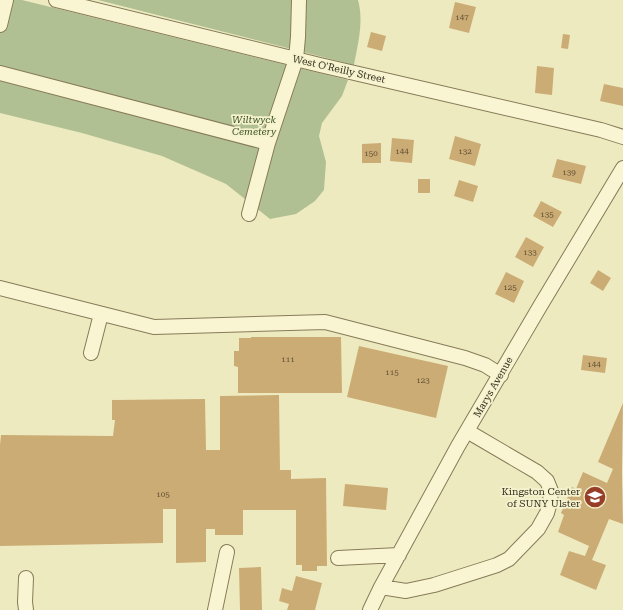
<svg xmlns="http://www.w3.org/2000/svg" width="623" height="610" font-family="'Roboto Serif',serif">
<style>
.cemetery{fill:#b1c093}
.building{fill:#ccac75}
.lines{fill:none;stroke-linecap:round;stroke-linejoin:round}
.minor-casing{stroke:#877b58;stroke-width:16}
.minor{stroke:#f9f5d3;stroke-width:14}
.labels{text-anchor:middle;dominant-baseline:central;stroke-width:3.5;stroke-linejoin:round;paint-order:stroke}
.number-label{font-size:8px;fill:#5c4e32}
.street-label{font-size:10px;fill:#362e1c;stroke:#f5f2cf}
.park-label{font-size:10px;font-style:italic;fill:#3c5223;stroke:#f5f2cf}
.poi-label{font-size:10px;fill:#362e1c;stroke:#f5f2cf;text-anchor:end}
</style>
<rect width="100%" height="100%" fill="#eeeabf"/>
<path class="cemetery" d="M0 0H22L348 80 342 96 322 123 319 136 326 162 324 190 315 201 296 214 270 219 226 184 162 156 82 133 0 113Z
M98 0H358C364 21 358 43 354 65Z"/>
<path class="building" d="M455 2 476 7 469 33 449 28Z
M371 32 386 36 382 51 367 47Z
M563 34 570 35 568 49 561 48Z
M537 66 554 68 552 95 535 93Z
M604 84 623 88V106L600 101Z
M455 136 481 144 475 166 449 159Z
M392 138 414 140 412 163 390 161Z
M381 143V163H362V144Z
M557 159 586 166 581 184 552 177Z
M418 179H430V193H418Z
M459 180 478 186 473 202 454 196Z
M541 201 562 212 553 227 533 216Z
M526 237 544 247 533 267 515 257Z
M598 270 611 278 603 291 590 283Z
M506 272 524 281 514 303 495 294Z
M251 337H341L342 393H238V367L234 366V351H239V338H251Z
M359 346 448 366 436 418 347 397Z
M583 355 607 358 605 373 581 370Z
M279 395 280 470H291V479L326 478 327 566H317V571H302V565H296V510H243V535H215V529H206V562L176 563V509H163V543L0 546V445L1 435 113 436 115 420H112V400L205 399 206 450H220V396Z
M623 403 622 472 623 524 609 519 592 560 606 565 596 590 560 575 569 551 585 556 589 546 558 532 564 515 561 513 572 487 576 489 583 472 607 483 613 469 598 462Z
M345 484 388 488 386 510 343 506Z
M261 567 262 610H240L239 568Z
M296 576 322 583 315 610H287L289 604 279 601 282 588 292 591Z"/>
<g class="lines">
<g class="minor-casing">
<path id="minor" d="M56 0 320 65 601 130 623 137
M0 25 6 0
M0 73 268 143 296 59 298 37 299 0
M249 214 268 143
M0 288 154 327 325 322 465 358 485 365 501 375
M91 353 101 314
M338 558 399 555
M381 587 406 591 434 585 497 565 509 559 538 529 547 513 550 502 551 491 547 481 537 472 467 431
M26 610 25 602 26 578
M215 610 227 552
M370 610 381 587 458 446 539 308 623 168"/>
</g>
<use href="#minor" class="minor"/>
</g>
<defs>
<g id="university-disc" transform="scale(1.15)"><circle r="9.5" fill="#963e28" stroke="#f5f2cf"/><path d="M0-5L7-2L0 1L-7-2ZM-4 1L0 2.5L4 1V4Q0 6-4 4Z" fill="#fff"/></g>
</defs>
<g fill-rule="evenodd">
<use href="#university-disc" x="595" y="497"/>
</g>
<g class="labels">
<g class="number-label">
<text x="462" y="17">147</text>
<text x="402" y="151">144</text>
<text x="465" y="151">132</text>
<text x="371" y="153">150</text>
<text x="569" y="172">139</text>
<text x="547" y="214">135</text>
<text x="530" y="252">133</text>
<text x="510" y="287">125</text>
<text x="288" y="359">111</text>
<text x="594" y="364">144</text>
<text x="392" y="372">115</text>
<text x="423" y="380">123</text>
<text x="163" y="494">105</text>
</g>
<g class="street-label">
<text transform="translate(339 69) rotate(13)">West O'Reilly Street</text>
<text transform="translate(493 387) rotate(-60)">Marys Avenue</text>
</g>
<g class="park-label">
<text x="254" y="119">Wiltwyck<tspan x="254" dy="12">Cemetery</tspan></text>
</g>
<g class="poi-label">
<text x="580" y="491">Kingston Center<tspan x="580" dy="12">of SUNY Ulster</tspan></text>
</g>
</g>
</svg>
